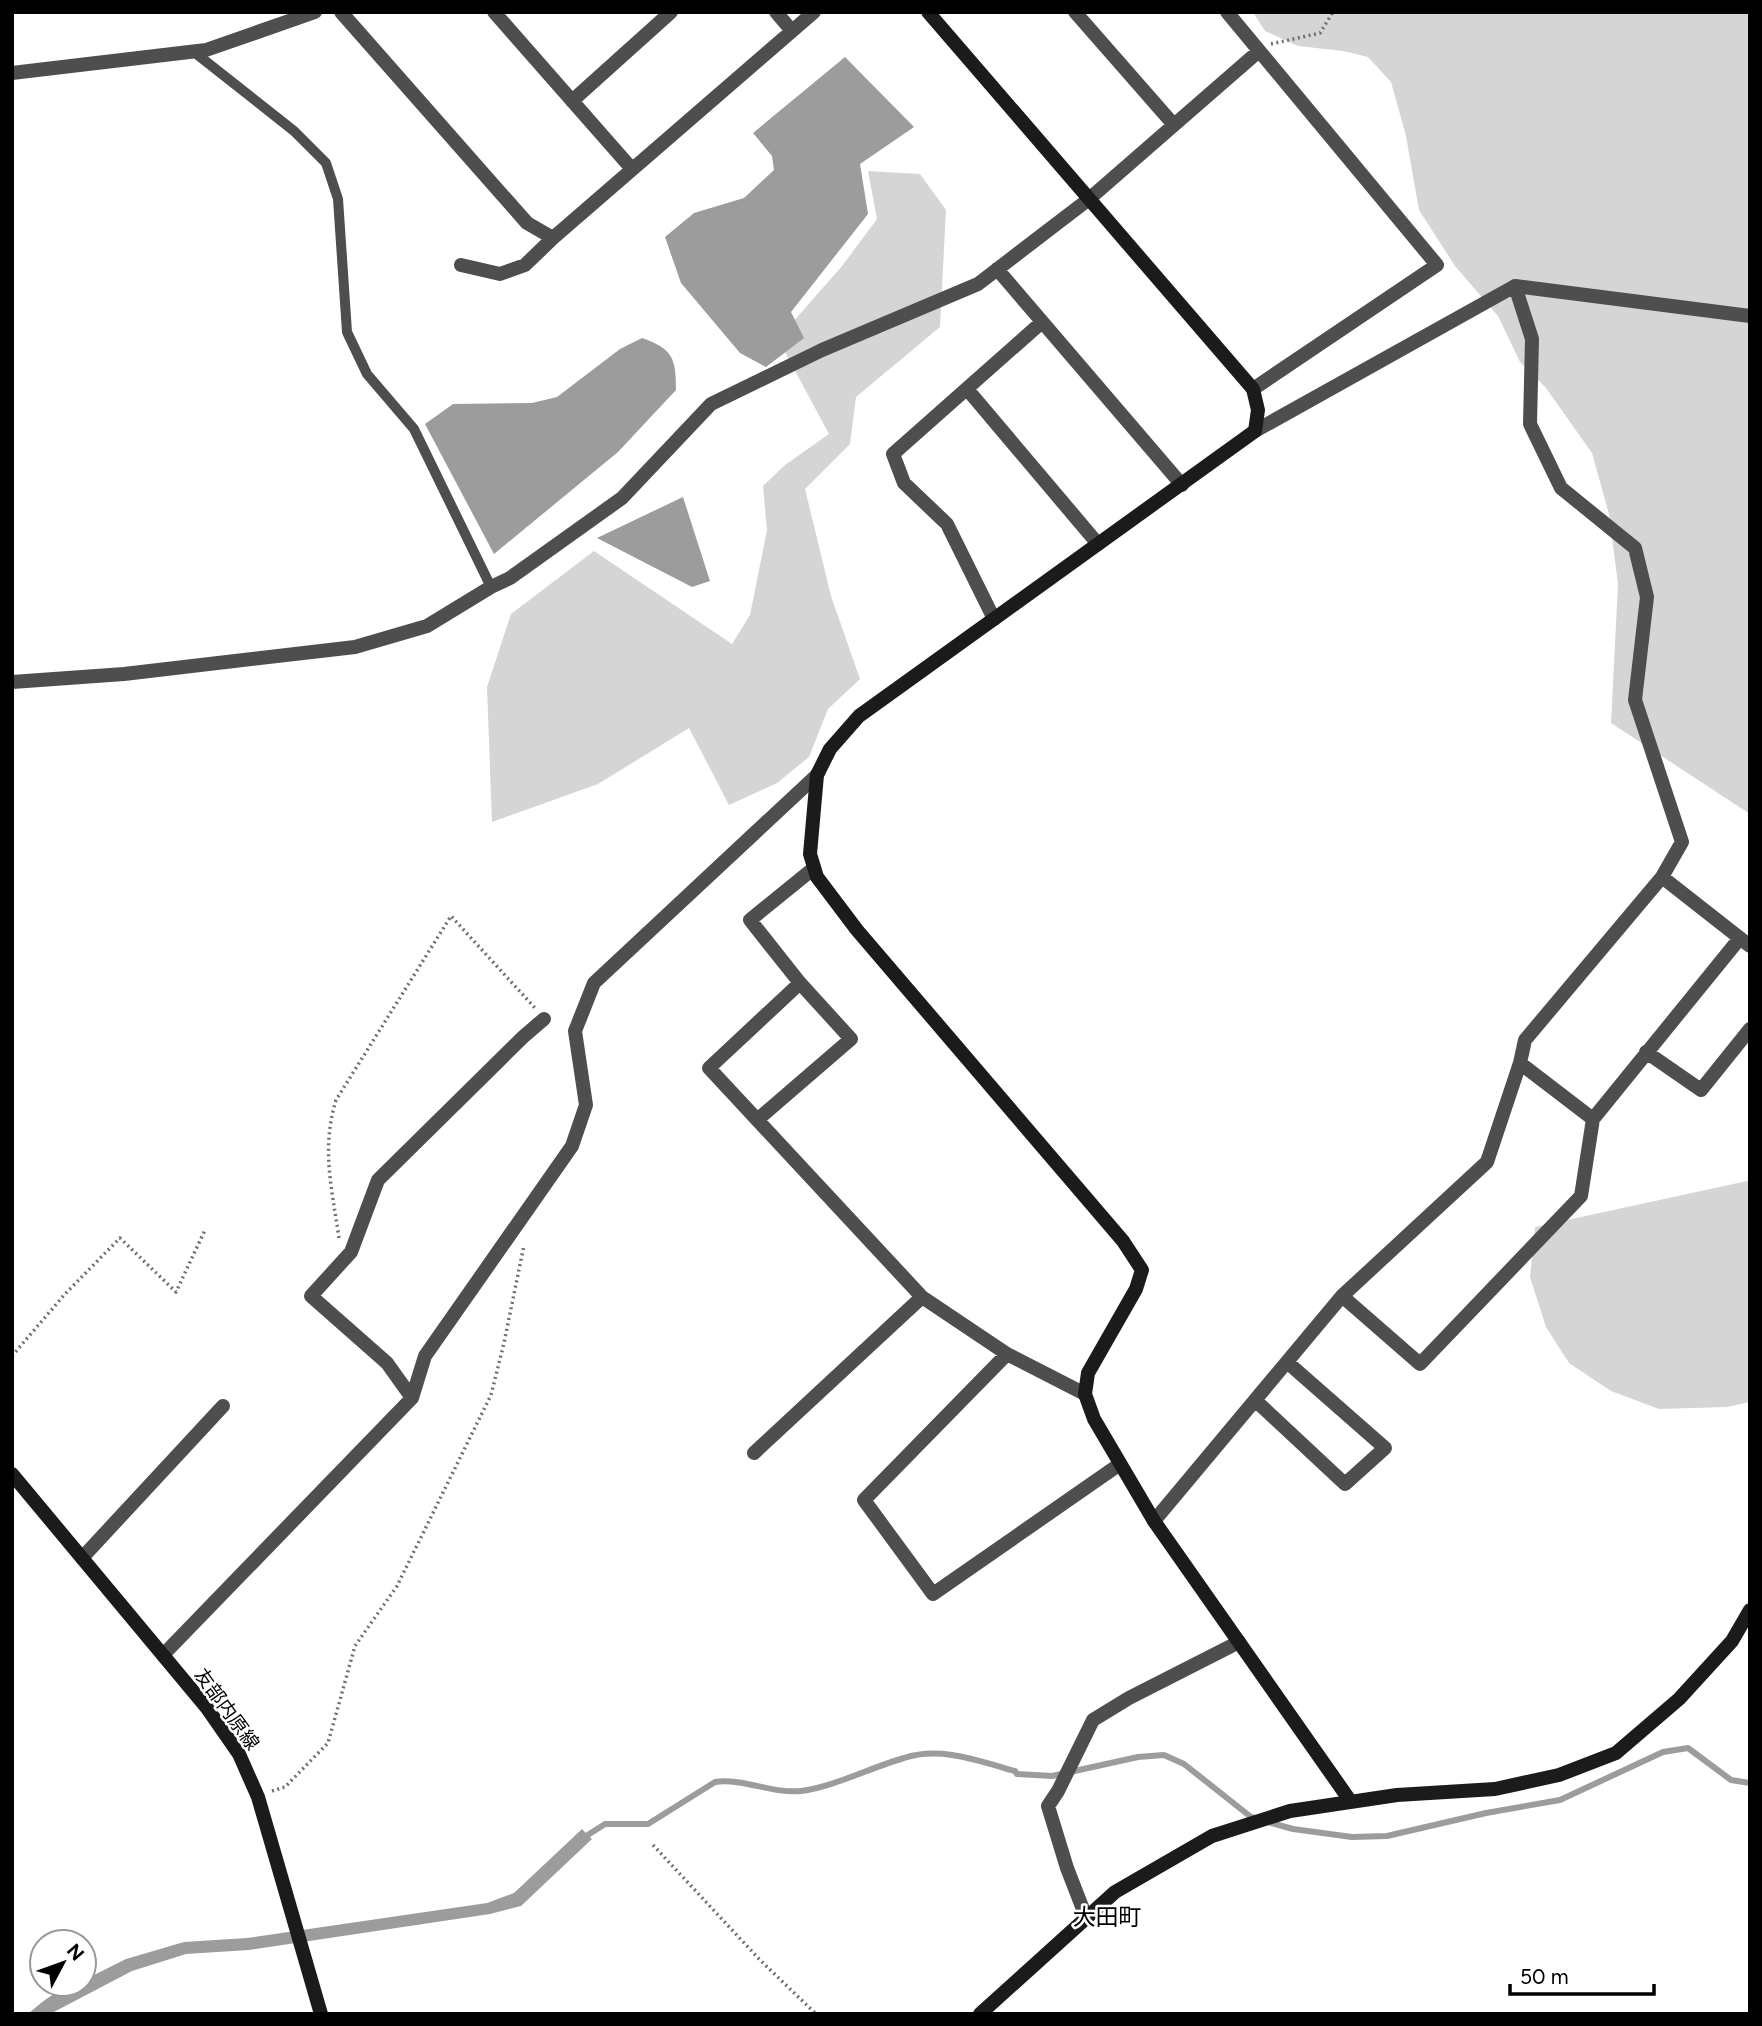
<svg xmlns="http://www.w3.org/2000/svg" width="1762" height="2026" font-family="Figtree,'Noto Sans JP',sans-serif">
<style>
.green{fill:#d5d5d5}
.water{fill:#9c9c9c}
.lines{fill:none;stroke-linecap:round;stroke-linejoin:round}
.stream{stroke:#9c9c9c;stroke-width:6}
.path{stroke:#707070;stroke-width:3.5;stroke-dasharray:2 3.5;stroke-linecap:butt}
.lane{stroke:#4e4e4e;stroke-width:10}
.street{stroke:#4e4e4e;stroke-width:14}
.secondary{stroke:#1b1b1b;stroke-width:14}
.labels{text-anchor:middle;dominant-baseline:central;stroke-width:5;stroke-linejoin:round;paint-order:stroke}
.street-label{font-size:19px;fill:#000;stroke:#fff}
.quarter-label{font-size:23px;fill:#000;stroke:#fff}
</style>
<rect width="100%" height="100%" fill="#fff"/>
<path class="green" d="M1253 12H1750V814L1611 723 1618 584 1609 514 1592 453 1546 388 1520 362 1498 316 1455 266 1419 210 1406 136 1391 82 1368 57 1343 51 1298 46 1265 31Z
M868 171 920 174 946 210 940 327 856 397 850 444 805 489 831 596 860 679 828 709 809 757 777 783 729 805 689 728 598 784 492 822 487 687 511 614 594 551 732 644 750 615 767 530 763 486 785 465 829 434 778 339 842 266 877 219Z
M1750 1178V1402L1727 1407 1659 1409 1611 1391 1569 1363 1546 1327 1530 1277 1535 1227 1747 1181Z"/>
<path class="water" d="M845 57 914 127 860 164 868 214 791 312 804 338 766 367 740 353 681 283 665 237 694 213 744 198 774 170 772 156 753 133Z
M642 338C673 349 676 358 676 390L618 452 494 554 425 424 453 404 532 403 557 397 620 349Z
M683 497 710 581 692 587 597 538Z
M582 1829 592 1839 521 1906 490 1914 249 1950 186 1954 132 1971 50 2014H28C43 2001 63 1984 84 1984V1980L126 1959 184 1942 247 1938 487 1903 514 1893Z"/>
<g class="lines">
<path class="stream" d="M1268 1822 1293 1829 1352 1837 1387 1836 1486 1813 1560 1800 1663 1752 1688 1748 1731 1780 1750 1783
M583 1838 605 1824H648L715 1782C744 1778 772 1794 801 1791 833 1787 872 1767 904 1758 941 1746 979 1761 1015 1771L1017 1774 1052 1776 1138 1757 1164 1755 1184 1764 1251 1817 1258 1819"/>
<path class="path" d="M1271 44 1320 33 1333 12
M339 1238C332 1189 321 1149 336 1100L451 916 535 1008
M12 1356 65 1294 120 1238 176 1292 205 1230
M272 1791 285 1787 328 1743 355 1646 397 1586 491 1395 504 1343 524 1245
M653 1845 760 1960 816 2014"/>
<path class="lane" d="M194 52 294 131 326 163 338 199 347 332 367 374 414 429 491 587"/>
<path class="street" d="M341 12 527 223 553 238
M494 12 632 169
M776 12 792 31
M1075 12 1174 125
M1227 12 1437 265 1253 389
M12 73 206 50 315 12
M572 101 671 12
M461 265 500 274 525 265 553 238 814 12
M997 269 1182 485
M967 389 1098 544
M1255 431 1515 286 1750 316
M994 619 947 524 904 483 893 454 1042 322
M12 682 124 674 355 647 427 626 491 587 510 578 622 498 711 404 822 350 978 284 1089 199 1259 51
M1662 877 1750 946
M800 983 709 1068 922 1297 1007 1354 1085 1394
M1646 1052 1701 1090 1750 1029
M1520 1063 1593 1119
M757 1120 851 1039 800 983 750 920 814 868
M1342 1296 1420 1364 1581 1196 1593 1119 1740 938
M1007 1354 864 1500 933 1594 1120 1464
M412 1398 387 1363 311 1296 351 1252 378 1180 523 1037 544 1019
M1255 1400 1345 1484 1385 1448 1287 1362
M754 1453 922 1297
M1154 1521 1342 1296 1487 1162 1520 1063 1525 1040 1662 877 1682 842 1635 700 1647 597 1635 548 1561 488 1530 424 1532 339 1515 286
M82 1558 223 1406
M163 1655 412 1398 425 1356 572 1146 586 1105 575 1031 594 983 817 775
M1086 1917 1067 1868 1048 1806 1058 1791 1093 1720 1129 1698 1239 1642"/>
<path class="secondary" d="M928 12 1253 389 1258 410 1255 431 859 716 830 749 817 775 810 854 817 877 857 930 1123 1241 1142 1270 1136 1289 1088 1373 1085 1394 1094 1419 1154 1521 1351 1802
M12 1474 207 1708 239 1754 258 1797 321 2014
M980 2014 1115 1892 1212 1836 1290 1811 1397 1795 1495 1789 1559 1775 1616 1753 1679 1699 1732 1641 1750 1610"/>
</g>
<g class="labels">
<g class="street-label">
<text transform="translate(227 1709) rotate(54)">友部内原線</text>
</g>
<g class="quarter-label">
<text x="1107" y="1917">大田町</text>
</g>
</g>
<rect width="1762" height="2026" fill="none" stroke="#000000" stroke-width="28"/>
<g transform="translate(63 1963) rotate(49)"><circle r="33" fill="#ffffff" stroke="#999999" stroke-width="2"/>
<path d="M0-5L12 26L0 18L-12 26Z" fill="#000000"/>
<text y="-10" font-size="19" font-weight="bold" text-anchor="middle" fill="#000000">N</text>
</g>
<path d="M1510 1984v10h144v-10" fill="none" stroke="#000000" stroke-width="3.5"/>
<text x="1520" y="1984" font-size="21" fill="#000000" stroke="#ffffff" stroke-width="5" paint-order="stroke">50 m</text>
</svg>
